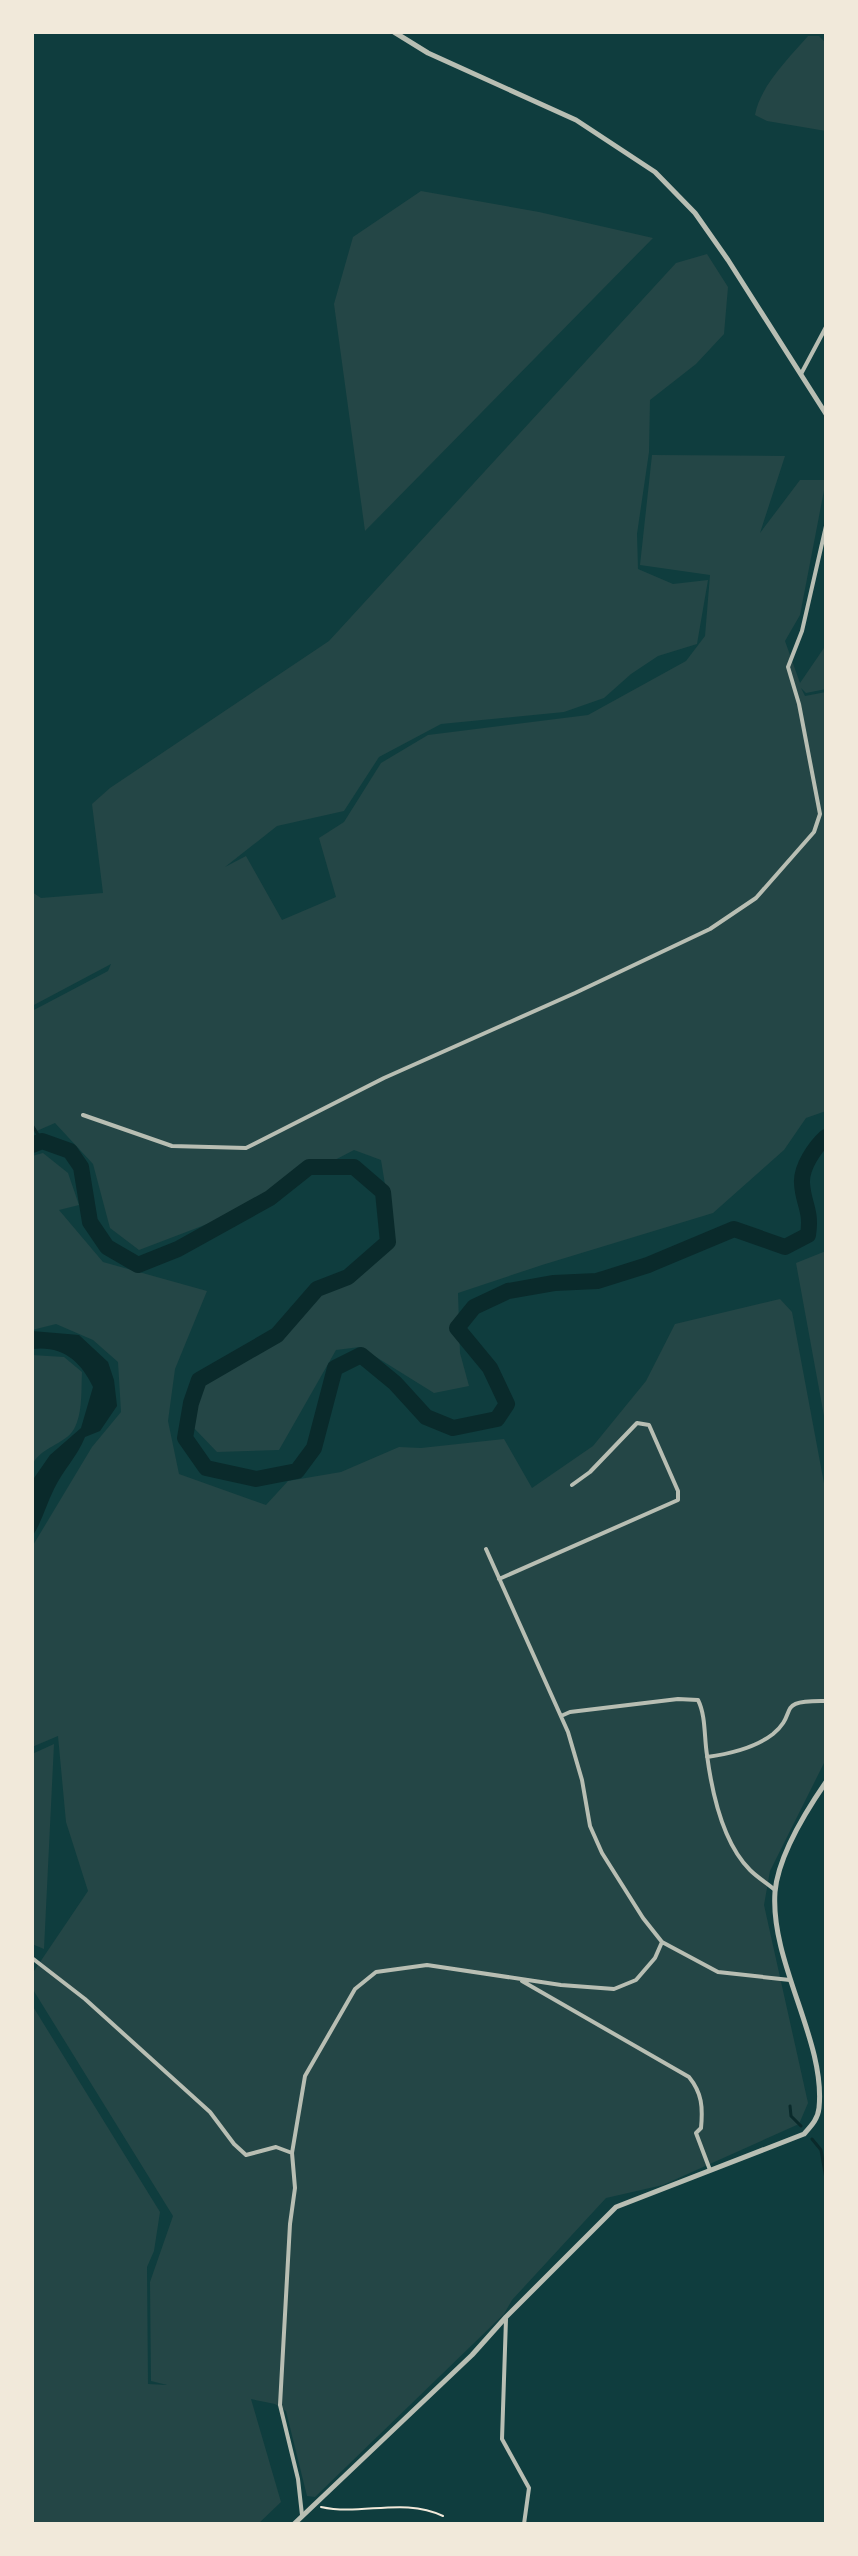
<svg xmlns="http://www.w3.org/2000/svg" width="858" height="2556" font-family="Inter,sans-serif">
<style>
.green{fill:#244646}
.water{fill:#0a2a2b}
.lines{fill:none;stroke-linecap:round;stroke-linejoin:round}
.stream{stroke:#0a2a2b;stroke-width:3}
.river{stroke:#0a2a2b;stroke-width:16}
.path{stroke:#f1e9da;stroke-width:2}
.minor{stroke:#b8beb3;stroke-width:4}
.tertiary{stroke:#b8beb3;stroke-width:5}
</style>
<rect width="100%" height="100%" fill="#0f3d3e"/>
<path class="green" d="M808 36H819L826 43V131L767 121 755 115C760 86 789 58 808 36Z
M421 191 539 212 653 238 365 531 334 304 353 237Z
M707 254 728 287 724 334 696 364 650 400 649 452 637 534 638 569 673 584 708 580 697 644 658 656 631 674 604 698 564 712 441 724 379 757 344 811 277 826 225 867 246 856 282 920 336 897 319 838 344 822 381 763 428 735 588 715 686 661 705 636 710 575 640 565 652 455 785 456 760 533 800 480H826L800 615 785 641 800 683 826 645V689L806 693 801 688 805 696 826 692V1111L806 1118 784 1150 713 1213 542 1265 458 1293 460 1353 469 1386 434 1393 360 1347 336 1350 279 1450 217 1452 193 1427 202 1386 245 1356 313 1296 395 1246 381 1160 354 1150 223 1218 139 1250 110 1228 93 1164 55 1123 32 1133V1011L108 971 111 964 32 1006V892L41 898 103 893 92 804 110 788 329 641 676 263Z
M43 1153 68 1173 79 1205 59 1210 103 1262 207 1291 175 1369 168 1421 179 1474 266 1505 288 1481 341 1472 399 1447 421 1448 504 1439 532 1488 593 1446 646 1381 675 1324 780 1299 792 1312 826 1494V1759L770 1871 764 1905 808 2103 799 2124 663 2185 606 2198 512 2300 504 2314 315 2497 307 2496 286 2411 275 2404 251 2399 281 2502 258 2524H32V2005L160 2212 154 2251 147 2267 148 2384 167 2385 151 2381 150 2282 173 2216 32 1988V1974L88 1891 66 1822 58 1736 32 1747V1547L92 1447 121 1412 118 1362 93 1340 56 1324 32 1330V1156Z
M826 1251V1427L796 1263Z
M32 1355 64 1357 82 1372C81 1390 83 1413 74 1429 65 1445 39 1447 32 1466Z
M54 1744 44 1949 32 1944V1754Z"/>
<path class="water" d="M32 1331 79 1335 108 1362 114 1380 117 1406 100 1431 85 1437C77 1457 63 1470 54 1489 46 1505 42 1522 32 1537V1481L50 1455 81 1428 93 1387C81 1361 62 1345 32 1349Z"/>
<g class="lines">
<path class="stream" d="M32 1125 42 1141
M790 2106 791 2116 801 2126
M812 2139 821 2150 826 2179"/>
<path class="river" d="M32 1145 42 1141 70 1151 81 1167 90 1222 107 1247 138 1265 178 1249 270 1198 309 1167H354L383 1192 388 1242 348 1277 317 1289 277 1335 199 1380 191 1403 185 1438 206 1468 256 1479 297 1471 314 1448 335 1368 361 1355 395 1383 426 1417 453 1428 497 1419 507 1404 490 1368 457 1328 474 1307 508 1291 554 1283 597 1281 648 1265 734 1229 785 1247 808 1235C812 1210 803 1204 802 1183 801 1167 815 1147 826 1137"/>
<path class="path" d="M321 2507C362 2516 403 2497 443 2516"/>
<path class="minor" d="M801 374 826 327
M83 1115 172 1146 246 1148 384 1078 575 993 710 929 756 898 814 832 820 814 799 704 788 667 802 631 826 526
M486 1549 568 1732 582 1780 590 1826 602 1853 643 1918 662 1942 718 1972 790 1980
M499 1579 678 1500V1491L649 1425 637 1423 590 1472 572 1485
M561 1716 570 1712 678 1699 698 1700C706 1716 704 1737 707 1755 712 1793 722 1842 750 1870 758 1878 767 1883 775 1890
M707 1757C729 1754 755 1748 773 1734 800 1712 773 1700 826 1701
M32 1958 85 1999 210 2112 234 2144 246 2155 276 2147 292 2153 295 2188 290 2224 280 2405 298 2479 302 2515
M522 1981 689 2077C702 2093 703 2107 701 2128L696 2133 710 2170
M292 2153 305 2076 355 1989 376 1972 427 1965 561 1985 614 1989 636 1980 655 1958 662 1942
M506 2319 502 2439 529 2488 524 2524"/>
<path class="tertiary" d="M394 32 428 53 576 120 655 172 695 213 728 260 826 414
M294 2524 472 2355 506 2317 616 2207 804 2134C811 2126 818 2119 819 2108 826 2041 770 1963 775 1892 778 1857 806 1811 826 1782"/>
</g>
<rect width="858" height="2556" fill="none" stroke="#f1e9da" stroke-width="68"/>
</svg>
